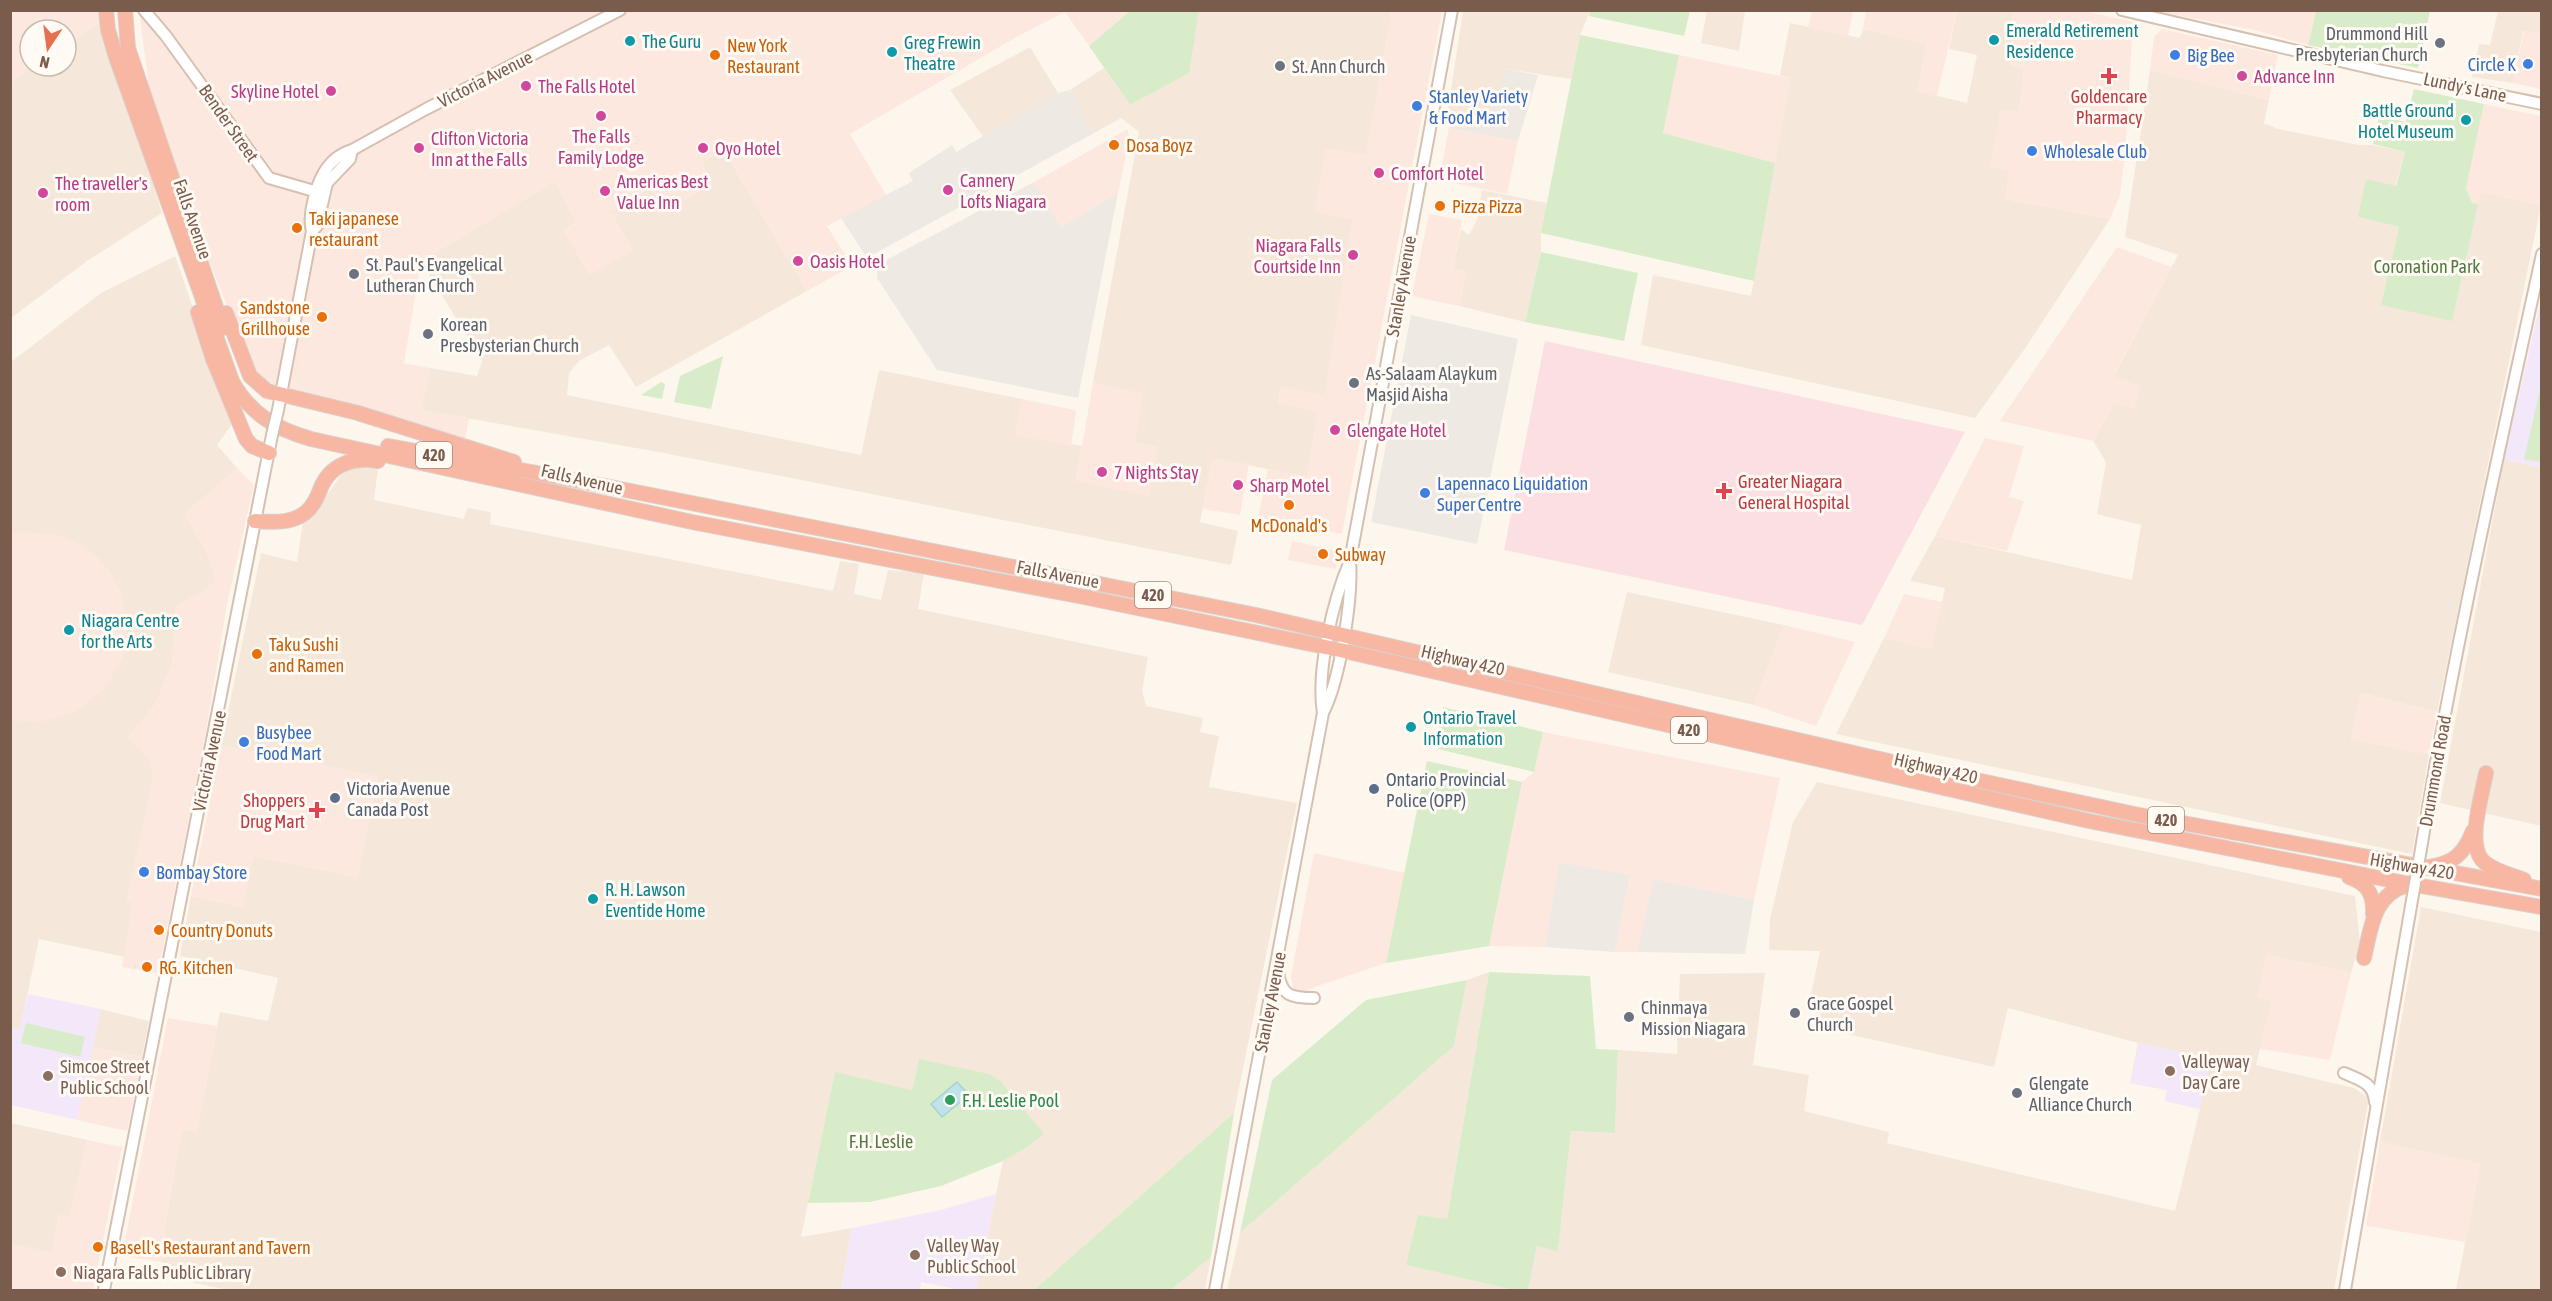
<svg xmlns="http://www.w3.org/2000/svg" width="2552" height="1301" font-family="'Asap Condensed',sans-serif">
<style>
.residential{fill:#f5e8da}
.commercial{fill:#fde8e0}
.industrial{fill:#efe9e4}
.education{fill:#f3e8fa}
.medical{fill:#fbdfe3}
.green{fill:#d8ecc9}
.water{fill:#bfe3e8;stroke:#a5d3da;stroke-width:1.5}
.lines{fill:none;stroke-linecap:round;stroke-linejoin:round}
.secondary-casing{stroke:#d6c0b0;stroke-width:14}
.highway-casing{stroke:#dad1cd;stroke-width:16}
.secondary{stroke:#fff;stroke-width:10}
.highway{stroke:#f7b7a3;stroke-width:14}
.secondary-bridge-casing{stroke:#d6c0b0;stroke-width:14;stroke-linecap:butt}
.secondary-bridge{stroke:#fff;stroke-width:10}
.culture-dot{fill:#0f9aa8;stroke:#fffaf3;stroke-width:2}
.worship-dot{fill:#6b7280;stroke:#fffaf3;stroke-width:2}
.food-dot{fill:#e8710a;stroke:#fffaf3;stroke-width:2}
.shop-dot{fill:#3f7fe0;stroke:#fffaf3;stroke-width:2}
.health-dot{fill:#e0444e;stroke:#fffaf3;stroke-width:2}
.hotel-dot{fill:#d1479c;stroke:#fffaf3;stroke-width:2}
.service-dot{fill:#5c6f8a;stroke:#fffaf3;stroke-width:2}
.education-dot{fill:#8d6e63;stroke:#fffaf3;stroke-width:2}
.leisure-dot{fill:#2e9e5b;stroke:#fffaf3;stroke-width:2}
.labels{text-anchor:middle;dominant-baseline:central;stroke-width:6;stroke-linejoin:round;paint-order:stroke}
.shield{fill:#fffaf3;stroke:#a28b7f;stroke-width:1.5}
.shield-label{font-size:16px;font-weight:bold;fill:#7a5c4d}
.culture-label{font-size:18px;fill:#0d838f;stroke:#fffaf3;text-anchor:start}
.worship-label{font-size:18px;fill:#5b616d;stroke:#fffaf3;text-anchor:start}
.food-label{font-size:18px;fill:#c56008;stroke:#fffaf3;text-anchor:start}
.shop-label{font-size:18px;fill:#366cbe;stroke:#fffaf3;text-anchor:start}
.hotel-label{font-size:18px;fill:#b23c85;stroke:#fffaf3;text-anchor:start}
.street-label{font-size:18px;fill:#7a5c4d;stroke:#fffaf3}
.health-label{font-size:18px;fill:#be3a42;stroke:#fffaf3}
.park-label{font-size:18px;fill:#537a41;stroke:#fffaf3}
.service-label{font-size:18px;fill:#4e5e75;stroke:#fffaf3;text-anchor:start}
.education-label{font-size:18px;fill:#785e54;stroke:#fffaf3;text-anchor:start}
.leisure-label{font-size:18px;fill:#27864d;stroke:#fffaf3;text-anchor:start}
</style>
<rect width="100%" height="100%" fill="#fdf6ec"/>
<path class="residential" d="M1199 11H1392L1366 156 1314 211 1353 219 1325 396 1281 387 1278 402 1318 411 1307 477 1213 458 1200 522 1238 531 1231 565 664 453 421 410 430 368 477 376 482 361 421 261 555 181 576 223 564 230 611 211 651 187 662 206 668 202 670 208 713 184 701 163 724 150 807 291 636 387 609 345 579 361 569 373 567 395 861 455 879 370 1022 399 1016 435 1082 446 1076 481 1157 447 1134 442 1142 394 1093 383 1139 132 1121 118 1094 133 1070 90 1104 68 1130 105 1188 73Z
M1463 11H1590L1580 35 1571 79 1507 69 1489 117 1448 110Z
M1707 11H1745L1739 51 1701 43Z
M1957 11H2013L2010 65 2024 69 2019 112 2000 110 2009 170 2006 199 2110 219 2026 347 1975 418 1641 345 1653 275 1751 296 1790 78 1780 75 1790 23 1860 38 1863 29 1927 44 1917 91 1967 103 1977 55 1949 49Z
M2498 11H2541V34L2523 31 2513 83 2472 77 2479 44 2490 45Z
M101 22 162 213 87 261 11 318 10 82 35 66H66V45Z
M1030 47 1058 93 984 138 950 90Z
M2150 70 2269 100 2264 123 2278 129 2359 145H2373L2405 152 2395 186 2358 217 2399 227 2381 305 2481 192 2541 205 2437 712 2361 693 2351 739 2429 754 2412 854 1836 734 1884 638 1931 649 1945 588 1910 581 1935 536 2132 580 2141 525 2097 514 2106 462 2093 441 2114 403 2133 408 2113 377 2178 255 2125 237Z
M1482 190 1547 203 1541 233V252L1525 322 1459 306 1466 272 1453 268 1461 229 1469 235 1477 220Z
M175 256 223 394 235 420 217 445 237 468 185 514 206 550 216 580 205 591 176 606 172 665 155 705 128 738 149 759 154 775 127 902H133L125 957 39 939 20 1029 11 1027V362L101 293Z
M2504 459 2541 468V826L2440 803Z
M357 464 378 468 374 500 464 519 467 508 491 512 490 524 833 591 840 561 859 564 854 594 881 600 888 570 924 573 918 609 1148 657 1142 691 1146 706 1203 718 1200 732 1219 736 1209 787 1297 803 1234 1113 1034 1290H976L1003 1161 1026 1148 1044 1133 919 1060 912 1090 835 1073 801 1237 852 1228 841 1290H228L166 1277 170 1264 161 1262 166 1235 163 1234 182 1130 197 1131 220 1012 268 1021 278 978 180 956 191 896 242 907 253 856 357 877 378 777 221 745 261 553 297 562 303 522 324 499 341 475Z
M1627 592 1784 625 1754 705 1608 672Z
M1817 782 2355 896 2360 943 2351 973 2267 955 2258 997 2272 1001 2256 1065 2354 1088 2369 1098 2334 1290H1528L1537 1246 1558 1250 1571 1131 1615 1133 1618 1050 1677 1054 1680 974 1765 973 1753 1065 1809 1075 1804 1111 1889 1132 1887 1143 2175 1211 2200 1109 2165 1101 2167 1090 2130 1083 2138 1043 2008 1008 1994 1067 1817 1027 1822 1010 1809 1004 1820 951 1769 950 1770 919 1793 822Z
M2421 907 2541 932V1290H2456L2480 1164 2380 1142Z
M1489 972 1447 1219 1406 1265 1513 1290H1227L1240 1233 1454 1046 1467 980Z
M101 1009 149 1021 142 1057 92 1047Z
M11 1123 87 1140 70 1217 59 1215 52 1253 11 1244Z
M1211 1257 1205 1290H1171Z"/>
<path class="commercial" d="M143 10 1130 11 1089 46 1065 12 1022 34 850 134 886 195 827 226 852 266 807 291 724 150 701 163 713 184 670 208 668 203 663 206 651 187 611 211 633 251 589 275 564 231 576 223 555 181 421 261 404 363 430 368 421 410 469 418 465 439 304 395 256 378 181 191 150 93 140 19Z
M1812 10 1853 11 1848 36 1808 28Z
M11 11H100L101 22 66 45V30H30V66H35L11 82Z
M1392 11H1442L1342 534 1258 518 1268 469 1307 476 1318 411 1278 403 1281 387 1325 395 1353 219 1314 212 1326 148 1366 155Z
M1866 11H1957L1937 96 1917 91 1927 45 1863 29Z
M2013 11H2084L2133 22 2125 156 2120 195 2110 219 2006 199 2009 171 1990 167 2000 110 2019 111 2024 69 2010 65Z
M2154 11H2316L2308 45 2254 30Z
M2162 29 2278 55 2269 100 2150 70 2154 37Z
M2524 31 2541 34V89L2513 83Z
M1679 55 1790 78 1775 163 1663 133Z
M2484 104 2541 116V205L2481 192 2478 204 2472 203 2466 188Z
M1449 128 1518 141 1507 194 1439 180Z
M1128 129 1129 141 1118 193 1061 227 1034 182Z
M1429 214 1462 220 1453 268 1466 272 1459 306 1415 297 1412 294Z
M2117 247 2172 267 2113 376 2141 386 2134 408 2114 403 2093 441 2000 421Z
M1093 383 1143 394 1135 442 1157 447 1149 496 1076 481Z
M1022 399 1075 410 1076 412 1071 446 1016 435Z
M1985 438 2024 446 2009 497 2024 501 2007 551 1935 536Z
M1213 458 1249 464 1240 515 1203 509Z
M237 468 254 485 227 604 203 748 158 973 122 967 133 903 127 902 154 775 149 759 128 738 155 705 172 665 176 606 205 591 216 580 206 550 185 514Z
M23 532 59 535 81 545 94 554 108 569 120 590 127 624 122 660 103 690 75 712 40 722 11 720V534Z
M1292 541 1339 551 1336 569 1288 560Z
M1904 594 1942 602 1931 650 1884 638Z
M1784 625 1855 642 1816 726 1754 705Z
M2361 693 2437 712 2429 754 2351 739Z
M1543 732 1780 778 1754 900 1653 879 1637 952H1615L1630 876 1560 862 1545 947 1489 946 1522 782 1534 772Z
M221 745 378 777 357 877 253 856 242 907 191 896Z
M1314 853 1405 873 1386 963 1294 994 1291 976Z
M2267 955 2351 973 2330 1060 2260 1049 2272 1001 2258 997Z
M168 1018 217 1026 197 1132 182 1130 163 1233 166 1234 161 1262 122 1256Z
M92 1047 142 1057 127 1131 77 1120Z
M87 1140 122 1147 93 1290H11V1244L52 1253 59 1215 70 1216Z
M2380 1142 2480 1164 2465 1242 2366 1226Z"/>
<path class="industrial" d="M1506 69 1538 75 1518 141 1449 128 1448 110 1489 117Z
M1070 90 1094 133 867 258 841 218 913 181 909 173 952 145 956 152 1058 93Z
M1034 182 1061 227 1118 193 1078 398 937 370 877 278V270L888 259Z
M1411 315 1518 339 1477 544 1371 522Z
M1559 862 1630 875 1615 952 1545 947Z
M1653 879 1754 900 1745 954 1637 952Z"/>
<path class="education" d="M2541 300V468L2504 459Z
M28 994 101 1009 77 1120 11 1105V1027L20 1029Z
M2139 1043 2210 1059 2200 1109 2165 1101 2167 1090 2130 1083Z
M996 1194 976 1290H960L921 1282 920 1290H841L852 1228 941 1210Z"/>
<path class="medical" d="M1545 341 1965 432 1862 625 1504 550Z"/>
<path class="green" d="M1130 11H1199L1189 73 1130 105 1089 46Z
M1590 11V10L1690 11 1684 36 1589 16Z
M2316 11H2430L2418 68 2308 45Z
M1580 35 1679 55 1663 133 1775 163 1754 281 1541 233Z
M2414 89 2484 104 2466 188 2472 203 2478 204 2452 321 2381 305 2399 227 2358 217 2366 179 2396 186 2405 152 2373 144 2379 116 2406 122Z
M1541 252 1638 273 1624 341 1525 322Z
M723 356 711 409 674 402 680 376Z
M661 382 665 384 662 399 641 395Z
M2539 394 2542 395 2541 462 2524 459Z
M1443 707 1543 732 1534 772 1438 749Z
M1427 761 1522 782 1489 946 1386 963Z
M1489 972 1590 976 1596 1049 1618 1050 1615 1133 1571 1131 1558 1251 1537 1246 1528 1290H1513L1406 1265 1418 1215 1447 1219Z
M1467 980 1454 1046 1240 1233 1272 1080 1366 1000Z
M26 1023 85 1037 80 1057 21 1043Z
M919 1059 989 1074 1001 1082 1044 1134 1026 1148 1003 1161 941 1186 870 1202 808 1203 835 1072 912 1090Z
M1234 1113 1211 1257 1171 1290H1034Z"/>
<path class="water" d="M957 1082 969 1095 942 1117 931 1104Z"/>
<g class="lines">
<g class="secondary-casing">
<path id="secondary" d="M144 10 166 36 269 178 321 193
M2122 10 2383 71 2542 104
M312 231C309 222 311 216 312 207 317 182 326 158 352 150L426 109 620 10
M278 410 312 231 317 226 327 183 350 159 352 150
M1323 713C1316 671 1333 600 1350 561L1452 10
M2421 849C2454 649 2499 452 2542 254
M1278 971C1281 996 1291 998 1314 998
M2344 1073C2360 1080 2374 1083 2375 1102
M104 1290 272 435
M1215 1290 1323 713C1340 680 1353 598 1350 561
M2345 1290 2411 906"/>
</g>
<g class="highway-casing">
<path id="highway" d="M106 10 108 30 116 57 232 381C250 414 276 429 311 439L692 522 1084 597 1340 650 2089 821 2410 884 2542 907
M125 10 128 48 223 328
M198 312 213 359 246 439 252 446 269 453
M226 313 250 376 267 391 358 413 514 462
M388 446 570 479 1256 615 1910 766 2139 815 2542 889
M255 521C272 522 290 524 305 513 314 506 318 495 322 485 333 463 355 457 378 461
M2486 773C2482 795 2467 842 2482 860 2491 870 2512 875 2524 880
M2429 867C2454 863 2464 854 2473 831
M2349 877C2368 883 2374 895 2373 914
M2364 958C2371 928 2373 894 2408 885"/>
</g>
<use href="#secondary" class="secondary"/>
<use href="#highway" class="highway"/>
<g class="secondary-bridge-casing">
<path id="secondary-bridge" d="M272 435 278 410
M2411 906 2421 849"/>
</g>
<use href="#secondary-bridge" class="secondary-bridge"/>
</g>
<g class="culture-dot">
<circle cx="1994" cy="40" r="6"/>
<circle cx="630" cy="41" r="6"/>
<circle cx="892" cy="52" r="6"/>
<circle cx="2466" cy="120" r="6"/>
<circle cx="69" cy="630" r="6"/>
<circle cx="1411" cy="727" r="6"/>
<circle cx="593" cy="899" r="6"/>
</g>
<g class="worship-dot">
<circle cx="2440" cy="43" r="6"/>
<circle cx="1280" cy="66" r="6"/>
<circle cx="354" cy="274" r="6"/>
<circle cx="428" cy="334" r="6"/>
<circle cx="1354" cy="383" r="6"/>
<circle cx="1795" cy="1013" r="6"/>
<circle cx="1629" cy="1017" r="6"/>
<circle cx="2017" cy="1093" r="6"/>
</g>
<g class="food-dot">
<circle cx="715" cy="55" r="6"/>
<circle cx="1114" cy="145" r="6"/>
<circle cx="1440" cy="206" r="6"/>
<circle cx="297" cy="228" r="6"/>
<circle cx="322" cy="317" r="6"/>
<circle cx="1289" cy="505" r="6"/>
<circle cx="1323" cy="554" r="6"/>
<circle cx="257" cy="654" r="6"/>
<circle cx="159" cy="930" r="6"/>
<circle cx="147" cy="967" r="6"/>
<circle cx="98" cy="1247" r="6"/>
</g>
<g class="shop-dot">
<circle cx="2175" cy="55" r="6"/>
<circle cx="2528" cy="64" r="6"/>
<circle cx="1417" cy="106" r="6"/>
<circle cx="2032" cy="151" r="6"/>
<circle cx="1425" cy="493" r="6"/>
<circle cx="244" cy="742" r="6"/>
<circle cx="144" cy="872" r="6"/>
</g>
<g class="health-dot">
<path d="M2106 67h6v6h6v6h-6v6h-6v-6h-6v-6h6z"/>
<path d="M1721 482h6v6h6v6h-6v6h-6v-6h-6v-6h6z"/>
<path d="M314 801h6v6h6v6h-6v6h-6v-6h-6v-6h6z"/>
</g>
<g class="hotel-dot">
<circle cx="2242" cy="76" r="6"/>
<circle cx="526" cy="86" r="6"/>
<circle cx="331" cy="91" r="6"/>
<circle cx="601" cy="116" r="6"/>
<circle cx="419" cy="148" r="6"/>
<circle cx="703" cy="148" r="6"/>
<circle cx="1379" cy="173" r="6"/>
<circle cx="948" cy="190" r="6"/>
<circle cx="605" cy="191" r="6"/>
<circle cx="43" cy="193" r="6"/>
<circle cx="1353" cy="255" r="6"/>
<circle cx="798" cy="261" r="6"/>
<circle cx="1335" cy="430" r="6"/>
<circle cx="1102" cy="472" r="6"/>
<circle cx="1238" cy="485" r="6"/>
</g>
<g class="service-dot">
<circle cx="1374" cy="789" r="6"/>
<circle cx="335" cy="798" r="6"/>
</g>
<g class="education-dot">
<circle cx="2170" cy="1071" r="6"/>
<circle cx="48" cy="1076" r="6"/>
<circle cx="915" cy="1255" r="6"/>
<circle cx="61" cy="1272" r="6"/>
</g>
<circle class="leisure-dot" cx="950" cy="1100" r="6"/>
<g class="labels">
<g class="shield">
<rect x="416" y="442" width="36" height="26" rx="4.5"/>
<rect x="1135" y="582" width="36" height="26" rx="4.5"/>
<rect x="1671" y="717" width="36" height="26" rx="4.5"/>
<rect x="2148" y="807" width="36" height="26" rx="4.5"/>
</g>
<g class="shield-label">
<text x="434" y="455">420</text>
<text x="1153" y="595">420</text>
<text x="1689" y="730">420</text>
<text x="2166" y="820">420</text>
</g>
<g class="culture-label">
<text x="2006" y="30">Emerald Retirement<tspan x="2006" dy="21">Residence</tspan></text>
<text x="642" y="41">The Guru</text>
<text x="904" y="42">Greg Frewin<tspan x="904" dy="21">Theatre</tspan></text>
<text x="2454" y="110" text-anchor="end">Battle Ground<tspan x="2454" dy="21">Hotel Museum</tspan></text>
<text x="81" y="620">Niagara Centre<tspan x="81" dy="21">for the Arts</tspan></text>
<text x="1423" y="717">Ontario Travel<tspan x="1423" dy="21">Information</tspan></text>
<text x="605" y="889">R. H. Lawson<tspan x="605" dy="21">Eventide Home</tspan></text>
</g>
<g class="worship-label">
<text x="2428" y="33" text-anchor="end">Drummond Hill<tspan x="2428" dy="21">Presbyterian Church</tspan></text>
<text x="1292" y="66">St. Ann Church</text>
<text x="366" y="264">St. Paul's Evangelical<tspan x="366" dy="21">Lutheran Church</tspan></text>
<text x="440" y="324">Korean<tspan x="440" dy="21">Presbysterian Church</tspan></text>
<text x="1366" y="373">As-Salaam Alaykum<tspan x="1366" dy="21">Masjid Aisha</tspan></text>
<text x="1807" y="1003">Grace Gospel<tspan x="1807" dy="21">Church</tspan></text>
<text x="1641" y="1007">Chinmaya<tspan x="1641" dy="21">Mission Niagara</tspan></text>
<text x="2029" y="1083">Glengate<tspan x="2029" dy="21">Alliance Church</tspan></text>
</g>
<g class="food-label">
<text x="727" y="45">New York<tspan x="727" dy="21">Restaurant</tspan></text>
<text x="1126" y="145">Dosa Boyz</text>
<text x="1452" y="206">Pizza Pizza</text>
<text x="309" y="218">Taki japanese<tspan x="309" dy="21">restaurant</tspan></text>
<text x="310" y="307" text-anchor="end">Sandstone<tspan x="310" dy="21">Grillhouse</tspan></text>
<text x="1289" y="525" text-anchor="middle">McDonald's</text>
<text x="1335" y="554">Subway</text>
<text x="269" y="644">Taku Sushi<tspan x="269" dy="21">and Ramen</tspan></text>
<text x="171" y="930">Country Donuts</text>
<text x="159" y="967">RG. Kitchen</text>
<text x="110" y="1247">Basell's Restaurant and Tavern</text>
</g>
<g class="shop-label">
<text x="2187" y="55">Big Bee</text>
<text x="2516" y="64" text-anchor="end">Circle K</text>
<text x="1429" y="96">Stanley Variety<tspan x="1429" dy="21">&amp; Food Mart</tspan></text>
<text x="2044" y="151">Wholesale Club</text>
<text x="1437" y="483">Lapennaco Liquidation<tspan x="1437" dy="21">Super Centre</tspan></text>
<text x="256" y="732">Busybee<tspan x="256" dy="21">Food Mart</tspan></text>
<text x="156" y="872">Bombay Store</text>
</g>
<g class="hotel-label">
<text x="2254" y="76">Advance Inn</text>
<text x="538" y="86">The Falls Hotel</text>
<text x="319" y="91" text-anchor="end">Skyline Hotel</text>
<text x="601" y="136" text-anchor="middle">The Falls<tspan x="601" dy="21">Family Lodge</tspan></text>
<text x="431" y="138">Clifton Victoria<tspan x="431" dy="21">Inn at the Falls</tspan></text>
<text x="715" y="148">Oyo Hotel</text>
<text x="1391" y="173">Comfort Hotel</text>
<text x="960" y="180">Cannery<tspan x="960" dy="21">Lofts Niagara</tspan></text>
<text x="617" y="181">Americas Best<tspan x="617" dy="21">Value Inn</tspan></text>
<text x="55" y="183">The traveller's<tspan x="55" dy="21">room</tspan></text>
<text x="1341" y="245" text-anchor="end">Niagara Falls<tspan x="1341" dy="21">Courtside Inn</tspan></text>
<text x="810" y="261">Oasis Hotel</text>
<text x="1347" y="430">Glengate Hotel</text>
<text x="1114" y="472">7 Nights Stay</text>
<text x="1250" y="485">Sharp Motel</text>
</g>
<g class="street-label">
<text transform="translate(485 79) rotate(-27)">Victoria Avenue</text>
<text transform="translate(2465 87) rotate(12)">Lundy's Lane</text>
<text transform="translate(229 123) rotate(55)">Bender Street</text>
<text transform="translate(193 219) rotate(71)">Falls Avenue</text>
<text transform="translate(1401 286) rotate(-80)">Stanley Avenue</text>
<text transform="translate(582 479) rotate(13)">Falls Avenue</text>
<text transform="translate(1058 574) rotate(11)">Falls Avenue</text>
<text transform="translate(1463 660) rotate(13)">Highway 420</text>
<text transform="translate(209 761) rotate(-78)">Victoria Avenue</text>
<text transform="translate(1936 768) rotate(13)">Highway 420</text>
<text transform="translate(2435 771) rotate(-80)">Drummond Road</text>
<text transform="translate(2412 866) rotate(10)">Highway 420</text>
<text transform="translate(1270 1002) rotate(-79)">Stanley Avenue</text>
</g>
<g class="health-label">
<text x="2109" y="96">Goldencare<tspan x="2109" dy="21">Pharmacy</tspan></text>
<text x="1738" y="481" text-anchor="start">Greater Niagara<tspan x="1738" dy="21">General Hospital</tspan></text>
<text x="305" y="800" text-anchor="end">Shoppers<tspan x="305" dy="21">Drug Mart</tspan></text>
</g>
<g class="park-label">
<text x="2427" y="266">Coronation Park</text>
<text x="881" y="1141">F.H. Leslie</text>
</g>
<g class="service-label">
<text x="1386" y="779">Ontario Provincial<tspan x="1386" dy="21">Police (OPP)</tspan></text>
<text x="347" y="788">Victoria Avenue<tspan x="347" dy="21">Canada Post</tspan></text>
</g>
<g class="education-label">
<text x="2182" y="1061">Valleyway<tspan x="2182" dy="21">Day Care</tspan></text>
<text x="60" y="1066">Simcoe Street<tspan x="60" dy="21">Public School</tspan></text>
<text x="927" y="1245">Valley Way<tspan x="927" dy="21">Public School</tspan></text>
<text x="73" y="1272">Niagara Falls Public Library</text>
</g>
<g class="leisure-label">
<text x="962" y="1100">F.H. Leslie Pool</text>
</g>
</g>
<rect width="2552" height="1301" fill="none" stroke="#7a5c4d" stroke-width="24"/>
<g transform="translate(48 48) rotate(193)"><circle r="28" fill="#fffaf3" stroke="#cabbb1" stroke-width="1.5"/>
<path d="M0-4.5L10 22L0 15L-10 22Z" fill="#e76f51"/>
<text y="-9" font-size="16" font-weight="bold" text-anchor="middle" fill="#7a5c4d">N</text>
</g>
</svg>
